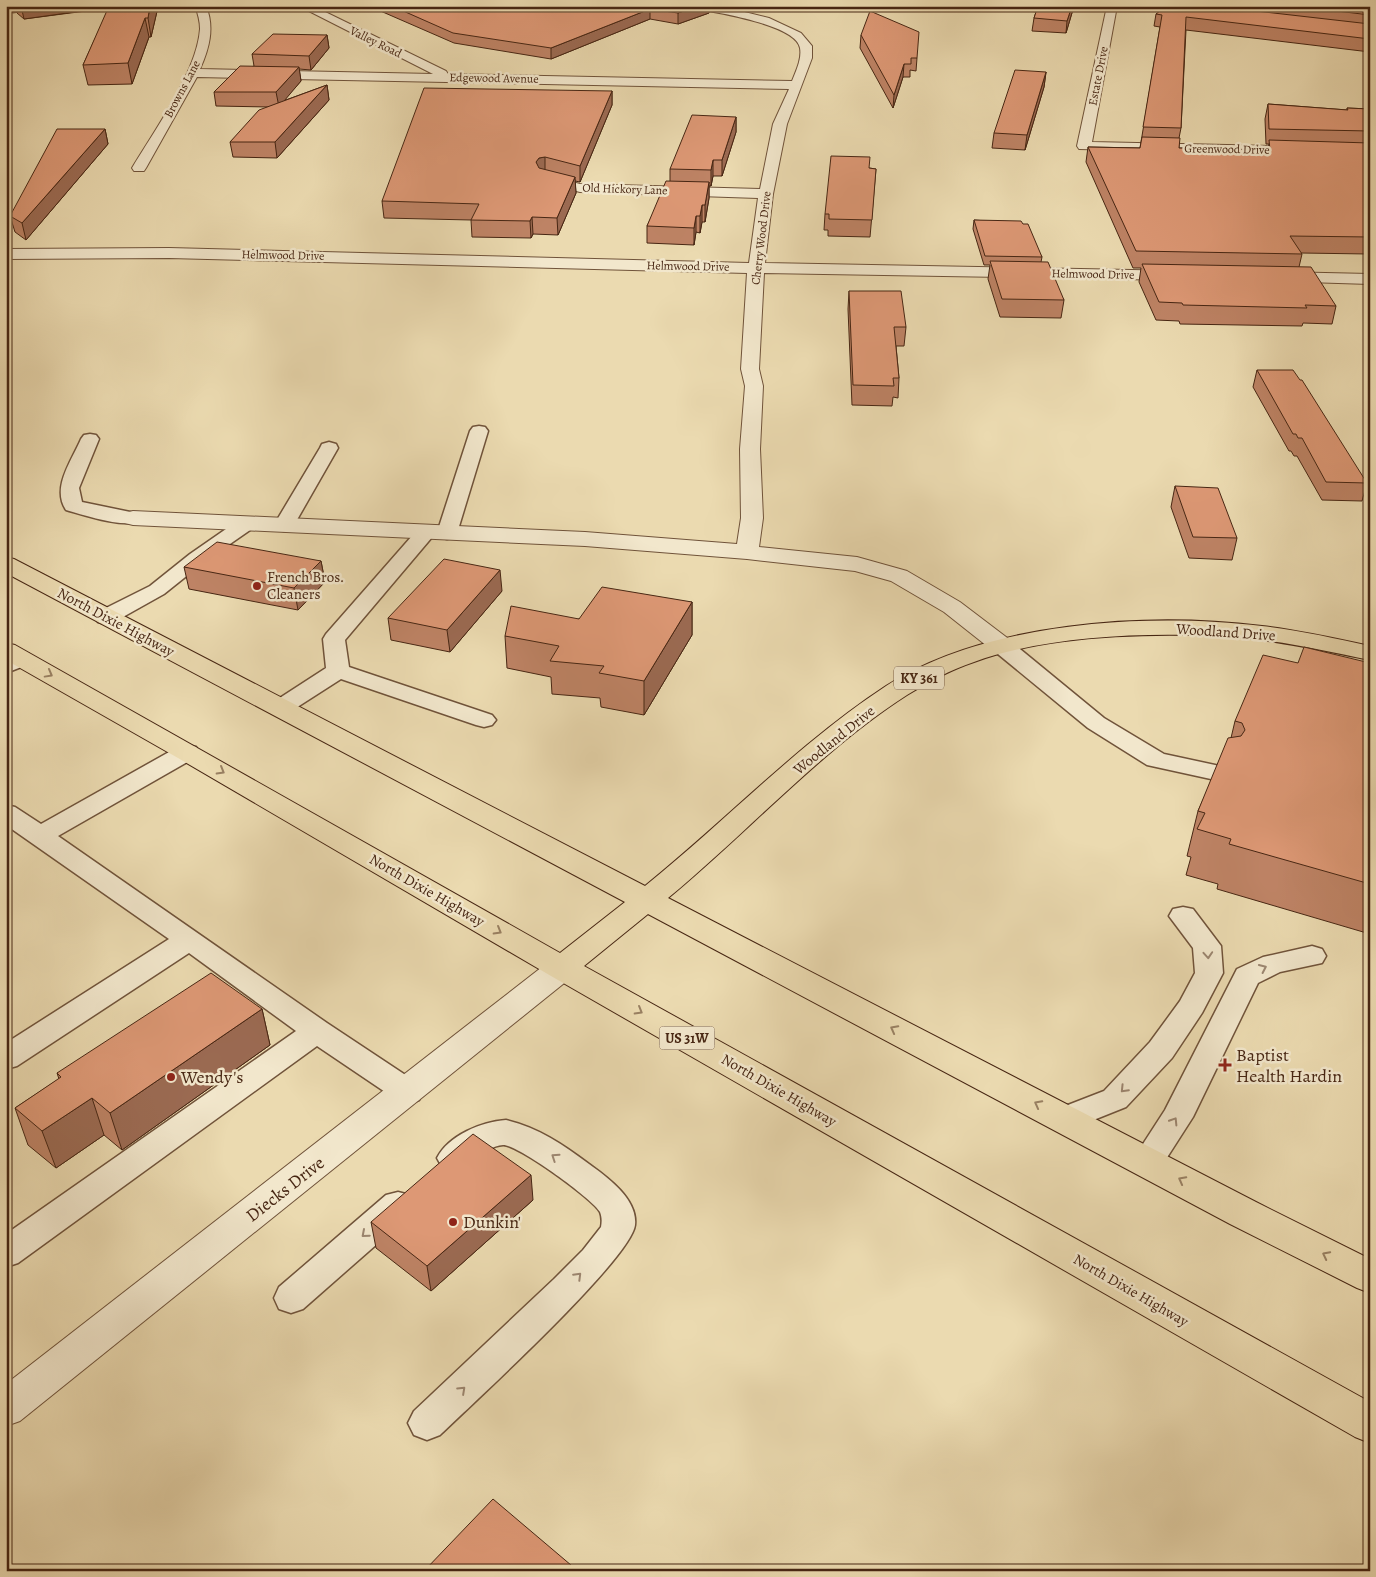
<svg xmlns="http://www.w3.org/2000/svg" width="1376" height="1577" font-family="Alegreya,serif">
<style>
.lines{fill:none;stroke-linecap:round;stroke-linejoin:round}
.service-casing{stroke:#70533a;stroke-width:3}
.minor-casing{stroke:#70533a;stroke-width:2}
.primary-casing{stroke:#472613;stroke-width:2}
.service{fill:#f2e7cc;fill-rule:evenodd}
.minor{fill:#f2e7cc;fill-rule:evenodd}
.primary{fill:#ebdab0;fill-rule:evenodd}
.wall{fill:#be8365;stroke:#472613}
.shaded-wall{fill:#9b6a52;stroke:#472613}
.building{fill:#dd9875;stroke:#472613}
.oneway{stroke:#998062}
.oneway2{stroke:#9c8670}
.poi-dot{fill:#8f2418;stroke:#f2e7cc;stroke-width:2}
.labels{text-anchor:middle;dominant-baseline:central;stroke-width:5;stroke-linejoin:round;paint-order:stroke}
.far-street-label{font-size:12px;fill:#472613;stroke:#f2e7cc}
.shield{fill:#f2e7cc;stroke:#7a604a;stroke-width:1}
.shield-label{font-size:14px;font-weight:bold;fill:#472613}
.poi-label{font-size:15px;fill:#472613;stroke:#f2e7cc;text-anchor:start}
.street-label{font-size:15px;fill:#472613;stroke:#f2e7cc}
.near-poi-label{font-size:18px;fill:#472613;stroke:#f2e7cc;text-anchor:start}
.near-street-label{font-size:18px;fill:#472613;stroke:#f2e7cc}
</style>
<rect width="100%" height="100%" fill="#ebdab0"/>
<filter id="stains"><feTurbulence type="fractalNoise" baseFrequency=".004" numOctaves="4"/><feColorMatrix values="0 0 0 0 .2 0 0 0 0 .09 0 0 0 0 .02 0 0 0 .5 -.17"/></filter>
<radialGradient id="worn" r=".72"><stop offset=".6" stop-color="#630" stop-opacity="0"/><stop offset="1" stop-color="#630" stop-opacity=".3"/></radialGradient>
<g class="lines">
<g class="service-casing">
<path id="service" d="M38 6 33 9 6 13V7Z
M479 426 485 427 488 431 457 533 454 537 447 539 440 537 437 533 470 431 473 427Z
M90 434 96 435 99 439 79 488 82 502 140 514 143 518 140 522C119 527 87 516 66 510 51 488 72 460 81 439L84 435Z
M329 442 336 444 338 448 294 525 291 529 284 531 277 529 274 525 320 448 322 444Z
M246 518 253 520 256 524 253 528 204 562 164 594 114 622 106 624 98 622 95 617 98 612 150 586 190 554 239 520Z
M426 526 433 528 436 532 433 536 345 640 349 667 492 715 496 720 492 725 484 727 476 725 341 679 288 713 280 715 272 713 268 708 272 703 326 668 323 639 326 634 419 528Z
M1001 638 1009 640 1104 718 1164 754 1229 768 1232 773 1229 778 1220 781 1147 765 1088 728 993 650 990 645 993 640Z
M21 652 29 654 32 659 29 664 6 673V657Z
M187 745 196 747 199 752 196 757 58 836 327 1023 419 1084 423 1092 419 1100 408 1104 397 1100 317 1046 18 1263 6 1267V1234L296 1031 189 953 17 1066 6 1069V1043L169 939 6 825V805L15 807 41 824 178 747Z
M1183 907 1193 909 1221 946 1223 973 1202 1013 1172 1058 1126 1107 1066 1131 1055 1128 1050 1119 1055 1110 1104 1091 1150 1042 1180 1001 1195 973 1193 948 1169 916 1173 909Z
M1312 946 1322 949 1326 956 1322 963 1280 972 1258 983 1193 1117 1159 1170 1148 1174 1137 1170 1132 1161 1165 1110 1237 969 1263 957Z
M506 1120C537 1127 564 1145 589 1164 607 1177 638 1199 635 1225 631 1259 473 1403 440 1435L427 1440 414 1435 408 1423 414 1411 554 1279 583 1250 601 1227C602 1222 602 1217 600 1212 593 1199 517 1144 503 1145 483 1146 469 1171 453 1171 449 1170 445 1168 442 1167L437 1158C449 1135 481 1122 506 1120Z
M398 1192 410 1195 415 1205 410 1215 303 1309 291 1313 279 1309 274 1298 279 1287 386 1195Z"/>
</g>
<g class="minor-casing">
<path id="minor" d="M195 6H206C215 28 209 49 200 69L433 74 299 6H313L446 71 448 74 792 81C796 71 802 59 800 48 796 25 719 13 699 9L694 6H720L769 18 801 33 812 46V58L787 124 773 194 765 263 1183 271 1185 275 1183 279 1177 280 764 273 759 369 763 386 760 449 763 518 759 547 857 557 907 571 960 602 1010 640 1013 645 1010 650 1001 652 992 650 944 612 891 581 855 571 747 559 585 546 133 525 125 523 122 518 125 513 133 511 585 532 737 544 741 518 740 449 745 386 741 369 747 273 169 258 6 259V249L169 248 749 263 758 198 580 192 540 182 538 179 540 176 545 175 580 184 760 189 773 124 789 89 197 77 146 168 144 171H134L132 168C154 131 197 72 200 29 200 21 198 14 195 6Z
M1107 6H1117L1092 142 1370 148V156L1079 149 1077 146Z
M1142 6C1156 6 1196 3 1205 12L1200 15 1147 9Z
M1280 272 1370 274V284L1274 281 1272 277 1274 273Z
M562 957 573 960 578 968 573 976 20 1421 6 1426V1384L551 960Z"/>
</g>
<g class="primary-casing">
<path id="primary" d="M6 557 14 559 645 886C726 821 799 743 886 686 985 622 1147 612 1262 626 1298 630 1334 638 1370 646V660C1334 653 1297 644 1261 640 1177 630 1053 633 974 662 950 670 928 682 907 695 821 750 747 833 668 898L1256 1202 1370 1259V1293L1357 1288 1230 1224 648 914 584 966 1370 1402V1443L1355 1437 551 976 178 758 6 660V643L15 645 560 953 625 902 6 573Z"/>
</g>
<use href="#service" class="service"/>
<use href="#minor" class="minor"/>
<use href="#primary" class="primary"/>
</g>
<path class="wall" d="M15 6H158V7L151 37H149L132 84 88 85 83 65 109 8 24 19 17 13Z
M353 6H366L362 10Z
M369 6H709V13L678 24 650 19 551 59 454 43Z
M1000 6H1074L1066 33 1032 31 1034 18 1036 12Z
M1164 6H1370V52L1186 30 1181 128 1179 138V148L1267 150 1269 144H1266L1265 119 1268 104 1347 110V108L1370 109V256L1368 254 1301 253 1302 254 1299 267 1336 306 1332 324 1303 323 1302 326 1180 324 1179 321 1156 320 1139 282 1141 268H1133L1086 162 1088 147 1140 148 1160 27 1154 26 1156 14 1164 8Z
M327 35 329 48 311 70 299 69 301 81 283 101 327 85 329 100 277 158 233 157 230 142 269 107 216 106 214 92 254 66 252 54Z
M861 35 917 58 916 71 910 70V77H903L893 108 860 48Z
M1046 72 1044 87 1025 150 992 148 994 133Z
M612 91V105L580 182 575 181 576 193 558 235 533 234 531 238 472 237 471 220 384 218 382 201Z
M736 117V132L722 176H713L711 186H709V198L705 222H702L700 233 696 232 694 245 647 243V226L670 181V169Z
M105 129 108 144 26 240 15 232 10 216Z
M869 168 876 169 870 237 828 236V230H824L825 214Z
M974 220 1023 224 1042 257 1041 262 1064 300 1061 318 1000 317 988 279 990 265H984L973 229Z
M849 291 906 327 904 346H896L899 378 898 398 893 397 892 406 852 405 848 309Z
M1257 370 1367 483 1362 501 1322 500 1297 456H1294L1291 451H1289L1253 387Z
M1175 486 1237 538 1232 560 1189 558 1171 507Z
M321 561 325 582 298 610 189 589 184 567Z
M502 591 450 652 391 640 388 618Z
M692 602V635L644 715 601 707 600 698 552 694 551 677 507 668 505 636 579 619Z
M1298 663H1370V934L1217 889 1218 884 1186 875 1191 857 1187 856 1198 811 1231 738 1235 721Z
M262 1009 270 1045 122 1150 104 1135 56 1168 28 1145 15 1108 59 1079 57 1073Z
M533 1200 431 1291 376 1248 371 1222Z"/>
<path class="shaded-wall" d="M21 6H118L24 19Z
M150 6H158V7L151 37 148 18Z
M698 6H709V13L678 24V13Z
M1072 6H1074L1066 33 1067 21Z
M650 9V19L551 59V48Z
M145 18 149 37 132 84 128 63Z
M327 35 329 48 311 70 309 56Z
M904 64 903 77 893 108 894 95Z
M299 67 301 81 279 107 276 92Z
M1046 72 1044 87 1025 150 1027 135Z
M327 85 329 100 277 158 275 142Z
M612 91V105L580 182V166Z
M736 117V132L722 176V160Z
M105 129 108 144 26 240 22 223Z
M545 157V173L540 174 536 162 539 158Z
M713 160V176L711 186V170Z
M575 177 576 193 558 235 557 218Z
M709 182V198L705 222V205Z
M702 205V222L700 233V216Z
M696 216V232L694 245V228Z
M532 217 533 234 531 238 530 221Z
M321 561 325 582 298 610 294 588Z
M500 570 502 591 450 652 447 630Z
M692 602V635L644 715V681Z
M262 1009 270 1045 122 1150 110 1113Z
M92 1098 104 1135 56 1168 42 1131Z
M531 1175 533 1200 431 1291 427 1266Z"/>
<path class="building" d="M109 6H150L148 18H145L128 63 83 65Z
M392 6H698L678 13 650 9 551 48 453 33Z
M1038 6H1072L1067 21 1034 18Z
M1164 6H1212L1370 24V39L1186 17 1181 128 1143 127 1162 15 1156 14 1164 8Z
M1295 6H1370V15Z
M870 11 919 32 917 58H911V64H904L894 95 861 35Z
M273 34 327 35 309 56 252 54Z
M240 66 299 67 276 92H214Z
M1015 70 1046 72 1027 135 994 133Z
M327 85 275 142H230L259 110Z
M424 88 612 91 580 166 545 157 539 158 536 162 539 168 575 177 557 218 532 217 530 221 471 220 479 204 382 201Z
M1268 104 1348 110 1347 108 1370 109V131L1269 129Z
M692 115 736 117 722 160H713L711 170 670 169Z
M57 129H105L22 223 10 216Z
M1142 137 1180 138 1179 148 1270 150 1269 140 1370 143V237L1290 236 1302 254 1136 251 1088 147 1140 148Z
M831 156 870 157 869 168 876 169 872 220 829 219V214H825Z
M666 181 709 182 705 205H702L700 216H696L694 228 647 226Z
M974 220 1021 221 1023 224H1028L1042 257 985 256Z
M990 261 1048 262 1064 300 1002 299Z
M1142 264 1311 267 1336 306 1305 305 1307 308 1183 305 1182 303 1159 302Z
M849 291H901L906 327H894L899 378H893L894 386 853 385Z
M1257 370H1293L1300 380H1302L1367 483 1326 482 1302 438H1298L1296 434H1293Z
M1175 486 1218 488 1237 538 1193 537Z
M217 542 321 561 294 588 184 567Z
M444 559 500 570 447 630 388 618Z
M602 587 692 602 644 681 599 673 604 666 550 661 559 646 505 636 511 606 579 619Z
M1304 647 1370 663V884L1229 844 1231 839 1197 829 1205 813 1198 811 1228 738 1241 736 1245 730 1242 723 1235 721 1263 655 1298 663Z
M211 973 262 1009 110 1113 92 1098 42 1131 15 1108 61 1077 57 1073Z
M473 1134 531 1175 427 1266 371 1222Z
M493 1499 578 1571H424Z"/>
<defs><path id="oneway-chevron" d="M-2-3.5L2.5 0L-2 3.5" fill="none" stroke-width="1.6" stroke-linecap="round" stroke-linejoin="round" transform="scale(1.25)"/></defs>
<g class="oneway">
<use href="#oneway-chevron" transform="translate(49 674) rotate(29)"/>
<use href="#oneway-chevron" transform="translate(221 771) rotate(30)"/>
<use href="#oneway-chevron" transform="translate(498 931) rotate(30)"/>
<use href="#oneway-chevron" transform="translate(639 1011) rotate(30)"/>
<use href="#oneway-chevron" transform="translate(894 1029) rotate(-152)"/>
<use href="#oneway-chevron" transform="translate(1038 1104) rotate(-152)"/>
<use href="#oneway-chevron" transform="translate(1182 1180) rotate(-152)"/>
<use href="#oneway-chevron" transform="translate(1326 1255) rotate(-153)"/>
</g>
<g class="oneway2">
<use href="#oneway-chevron" transform="translate(1208 955) rotate(86)"/>
<use href="#oneway-chevron" transform="translate(1263 968) rotate(-25)"/>
<use href="#oneway-chevron" transform="translate(1124 1089) rotate(134)"/>
<use href="#oneway-chevron" transform="translate(1174 1121) rotate(-58)"/>
<use href="#oneway-chevron" transform="translate(555 1157) rotate(-146)"/>
<use href="#oneway-chevron" transform="translate(365 1234) rotate(139)"/>
<use href="#oneway-chevron" transform="translate(578 1276) rotate(-45)"/>
<use href="#oneway-chevron" transform="translate(462 1390) rotate(-43)"/>
</g>
<g class="poi-dot">
<circle cx="257" cy="586" r="5"/>
<path d="M1222.5 1057.5h5v5h5v5h-5v5h-5v-5h-5v-5h5z"/>
<circle cx="171" cy="1077" r="5"/>
<circle cx="453" cy="1222" r="5"/>
</g>
<g class="labels">
<g class="far-street-label">
<text transform="translate(376 42) rotate(26)">Valley Road</text>
<text transform="translate(1098 76) rotate(-79)">Estate Drive</text>
<text transform="translate(494 78) rotate(1)">Edgewood Avenue</text>
<text transform="translate(182 89) rotate(-62)">Browns Lane</text>
<text transform="translate(1227 149) rotate(1)">Greenwood Drive</text>
<text transform="translate(625 189) rotate(2)">Old Hickory Lane</text>
<text transform="translate(761 238) rotate(-83)">Cherry Wood Drive</text>
<text transform="translate(283 255) rotate(1)">Helmwood Drive</text>
<text transform="translate(688 266) rotate(1)">Helmwood Drive</text>
<text transform="translate(1093 274) rotate(1)">Helmwood Drive</text>
</g>
<g class="shield">
<rect x="894" y="666.5" width="50" height="23" rx="4"/>
<rect x="659.5" y="1026.5" width="55" height="23" rx="4"/>
</g>
<g class="shield-label">
<text x="919" y="678">KY 361</text>
<text x="687" y="1038">US 31W</text>
</g>
<g class="poi-label">
<text x="267" y="577">French Bros.<tspan x="267" dy="17">Cleaners</tspan></text>
</g>
<g class="street-label">
<text transform="translate(116 622) rotate(28)">North Dixie Highway</text>
<text transform="translate(1226 632) rotate(4)">Woodland Drive</text>
<text transform="translate(834 740) rotate(-39)">Woodland Drive</text>
<text transform="translate(427 890) rotate(30)">North Dixie Highway</text>
<text transform="translate(779 1090) rotate(30)">North Dixie Highway</text>
<text transform="translate(1131 1290) rotate(30)">North Dixie Highway</text>
</g>
<g class="near-poi-label">
<text x="1236" y="1055">Baptist<tspan x="1236" dy="21">Health Hardin</tspan></text>
<text x="181" y="1077">Wendy's</text>
<text x="463" y="1222">Dunkin'</text>
</g>
<g class="near-street-label">
<text transform="translate(285 1189) rotate(-38)">Diecks Drive</text>
</g>
</g>
<rect width="1376" height="1577" fill="none" stroke="#ebdab0" stroke-width="25"/>
<rect x="8" y="8" width="1361" height="1562" fill="none" stroke="#472613" stroke-width="2.5"/>
<rect x="12" y="12" width="1351" height="1552" fill="none" stroke="#472613"/>
<rect width="100%" height="100%" filter="url(#stains)"/>
<rect width="100%" height="100%" fill="url(#worn)"/>
</svg>
